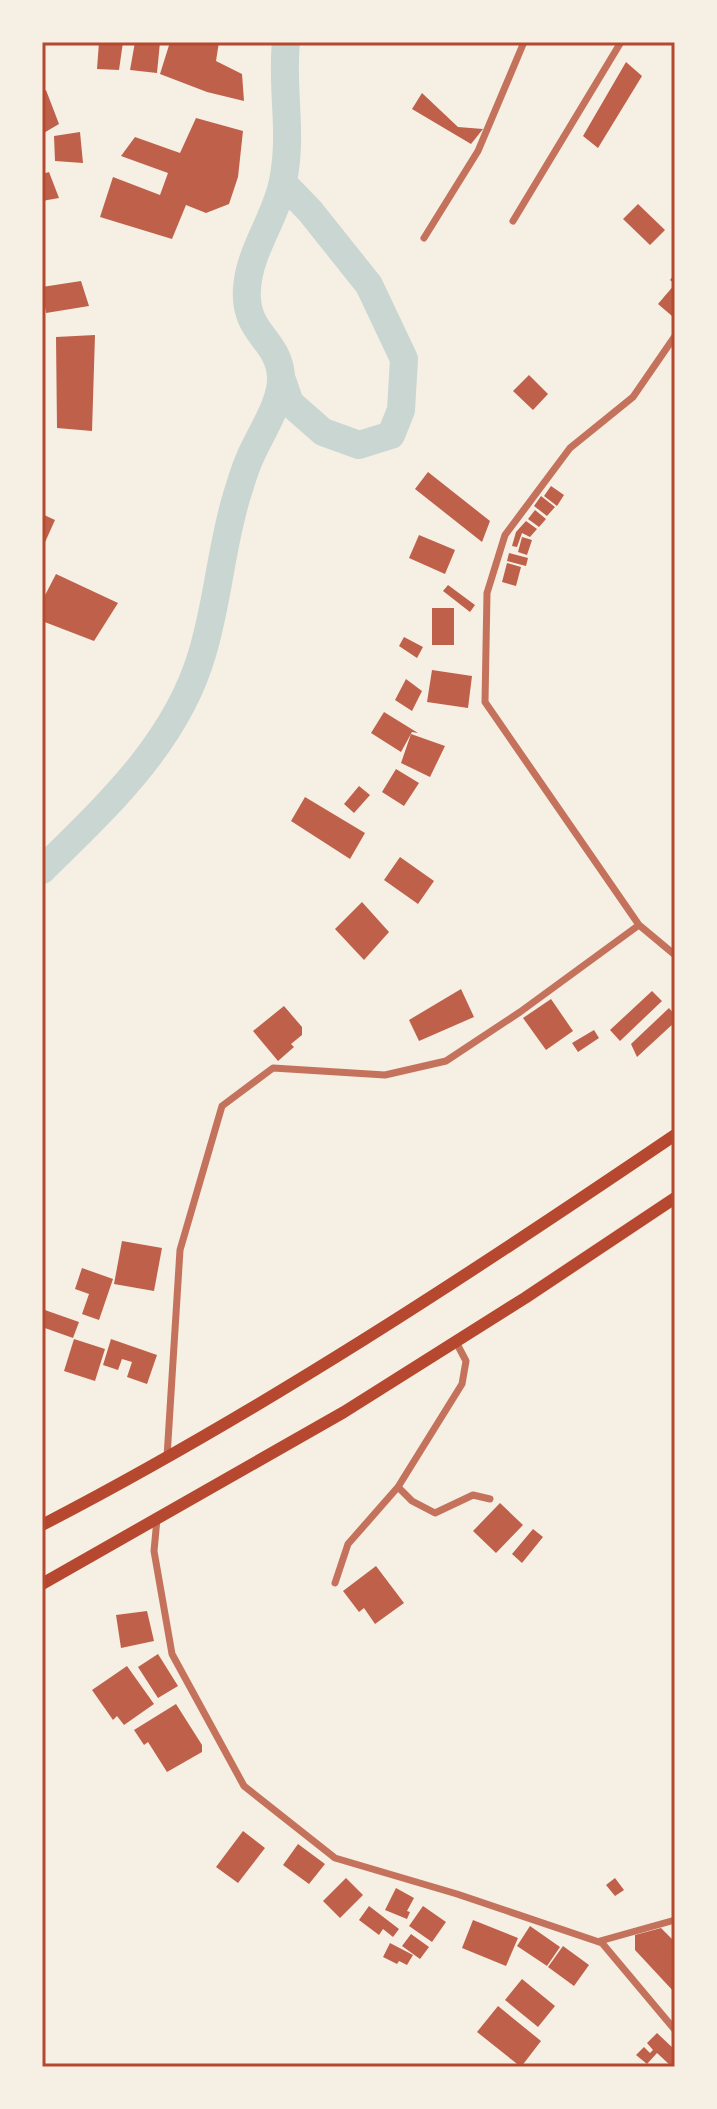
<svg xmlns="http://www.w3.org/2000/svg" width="717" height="2109" font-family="Jost,sans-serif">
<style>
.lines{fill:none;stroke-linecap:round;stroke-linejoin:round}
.river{stroke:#c9d6d2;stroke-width:28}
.building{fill:#bf614a}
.minor{stroke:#c5725c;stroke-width:7}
.motorway{stroke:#b5482f;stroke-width:12}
.neatline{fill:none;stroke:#b5482f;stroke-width:3}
</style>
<rect width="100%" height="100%" fill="#f6efe4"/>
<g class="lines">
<path class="river" d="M281 377 290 403 323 432 359 445 391 435 401 410 404 359 369 285 310 211 283 183
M42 870C106 807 176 743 202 654 218 602 221 547 237 495 241 483 244 471 249 460 258 437 283 402 281 376 278 338 244 334 247 289 249 251 276 218 283 181 293 132 281 89 286 42"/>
</g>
<path class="building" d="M99 42H123L119 70 97 69Z
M135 42H160L157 73 130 70Z
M170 42H219L216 61 242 74 244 101 207 92 160 74Z
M626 62 642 76 598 148 583 136Z
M46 90 59 124 42 134V93Z
M422 93 458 127 483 129 471 144 412 109Z
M196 118 243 131 238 177 229 204 206 213 186 205 172 239 100 217 113 177 160 195 168 173 121 156 135 137 180 153Z
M80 132 83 163 55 161 54 136Z
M49 172 59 198 42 201V174Z
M638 204 665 230 650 245 623 219Z
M675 274V313L672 316 658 304 675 284 670 280Z
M81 281 89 306 46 313 42 287Z
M95 335 92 431 57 428 56 337Z
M529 375 548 394 533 410 513 391Z
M428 472 490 521 482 542 415 489Z
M551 486 564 495 557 506 544 496Z
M541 496 555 507 547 516 534 506Z
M535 510 546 519 539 527 528 519Z
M42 514 55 520 42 549Z
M526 521 537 529 530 537 522 533 517 547 512 546 516 532Z
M419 535 455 550 445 574 409 558Z
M522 537 532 540 527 555 518 552Z
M509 553 528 558 526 566 507 561Z
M507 563 521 567 516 586 502 582Z
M56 574 118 603 94 641 42 621V601Z
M448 585 475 605 470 612 443 591Z
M432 608H454V645H432Z
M404 637 423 647 417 658 399 646Z
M432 670 472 676 468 708 427 702Z
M406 679 422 691 412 711 395 700Z
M384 712 418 733 412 732 401 752 371 733Z
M411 734 445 746 430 777 401 763Z
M396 769 419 783 404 806 382 792Z
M359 786 370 795 354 813 344 804Z
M305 797 365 833 350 859 291 821Z
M400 857 434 881 418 904 384 880Z
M362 902 389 932 364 960 335 929Z
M461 989 474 1017 419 1041 409 1020Z
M652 991 662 1001 620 1041 610 1030Z
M551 999 573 1031 546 1050 523 1018Z
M284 1006 302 1027V1035L291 1044 294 1047 278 1061 253 1031Z
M669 1008 675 1015V1022L637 1057 631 1044Z
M594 1030 599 1038 578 1052 572 1043Z
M122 1241 162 1248 154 1291 114 1284Z
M82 1268 113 1279 99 1320 82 1314 89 1294 75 1289Z
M42 1309 79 1322 73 1338 42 1327Z
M74 1339 105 1349 95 1381 64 1371Z
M111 1339 157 1355 147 1384 127 1377 132 1362 122 1359 118 1370 103 1365Z
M500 1503 523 1525 496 1553 473 1531Z
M533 1529 543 1537 522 1563 512 1554Z
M376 1566 404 1603 375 1624 364 1608 359 1612 343 1591Z
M147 1611 154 1641 121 1648 116 1615Z
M158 1654 178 1686 158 1698 138 1667Z
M127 1666 154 1704 124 1725 117 1716 113 1720 92 1690Z
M176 1704 202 1745V1752L167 1772 148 1742 144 1745 134 1730Z
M243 1831 265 1848 238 1883 216 1867Z
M298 1844 325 1864 309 1884 283 1865Z
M346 1878 363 1895 340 1918 323 1901Z
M615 1878 624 1890 615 1896 606 1885Z
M396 1888 414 1898 407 1911 410 1912 407 1919 385 1910Z
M369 1906 399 1929 393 1937 383 1929 379 1935 359 1920Z
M423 1906 446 1922 432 1942 409 1926Z
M473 1920 518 1938 506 1966 462 1948Z
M530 1926 560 1947 547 1966 517 1946Z
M661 1928 675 1942V1993L635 1950V1935Z
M411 1934 429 1947 420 1959 402 1946Z
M390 1943 413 1955 407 1965 399 1961 397 1964 383 1957Z
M563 1946 589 1965 574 1986 548 1967Z
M522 1979 555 2006 538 2027 505 2000Z
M498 2006 541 2041 521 2067 477 2032Z
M657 2033 675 2050V2064L672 2067 657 2053 647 2064 636 2055 644 2047 650 2053 653 2050 647 2043Z"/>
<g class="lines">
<path class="minor" d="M513 221 621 42
M424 238 478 151 524 42
M675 336 633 397 570 448 505 535 487 593 485 702 639 925 675 955
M167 1457 180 1250 222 1106 273 1068 385 1075 446 1061 520 1012 639 925
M398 1487 412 1501 435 1513 473 1495 490 1499
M157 1519 154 1551 172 1654 244 1786 335 1858 457 1894 602 1943 675 2030
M335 1583 348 1544 398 1487 462 1384 466 1361 456 1342
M600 1941 675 1920"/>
<path class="motorway" d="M42 1525C262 1411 470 1274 675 1135
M42 1584 344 1412 525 1298 675 1198"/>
</g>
<rect width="717" height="2109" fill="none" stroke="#f6efe4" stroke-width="88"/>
<rect x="44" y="44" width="629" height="2021" class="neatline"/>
</svg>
